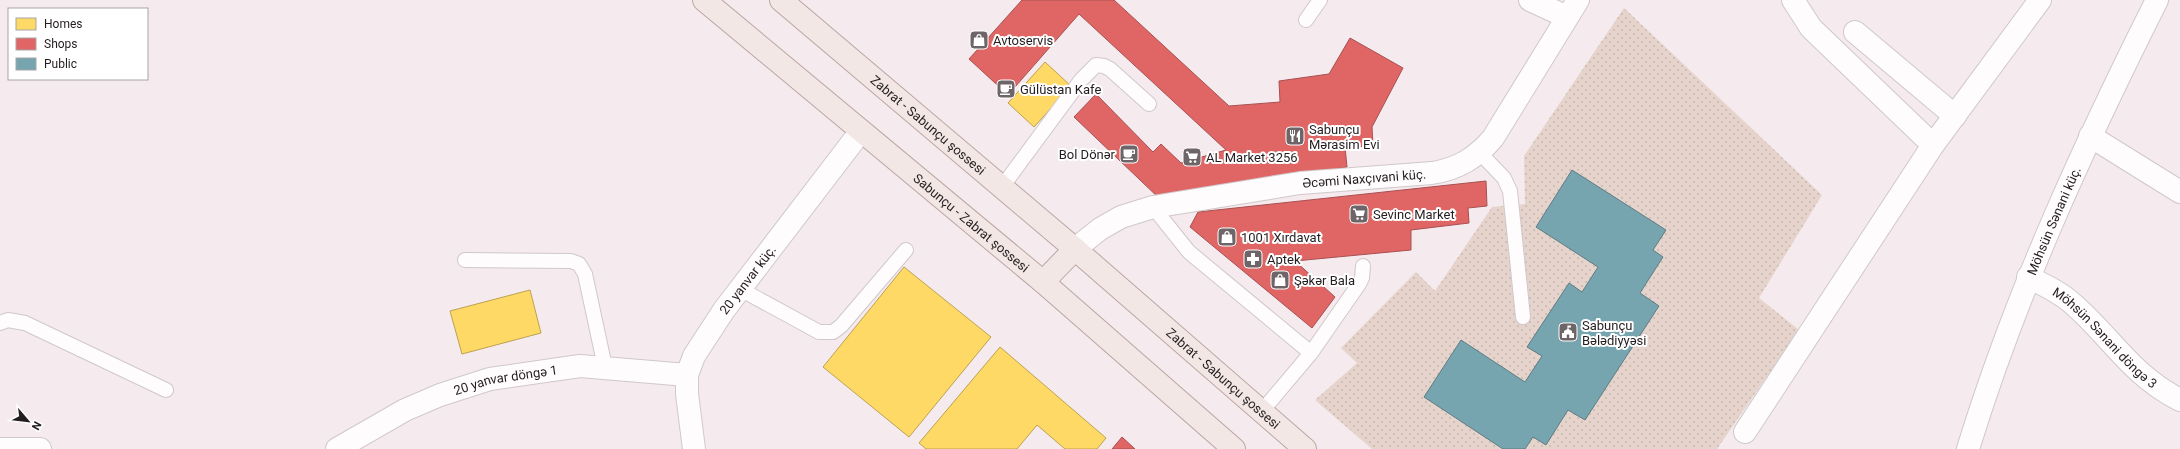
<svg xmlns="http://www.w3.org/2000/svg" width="2180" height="449" font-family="Roboto,sans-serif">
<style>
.park{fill:url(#park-dots)}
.homes{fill:#ffd966;stroke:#bda151}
.shops{fill:#e06666;stroke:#a85051}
.public{fill:#76a5af;stroke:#5d7c84}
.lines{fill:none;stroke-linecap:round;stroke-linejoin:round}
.service-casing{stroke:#d0c8ca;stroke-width:16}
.minor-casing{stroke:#d0c8ca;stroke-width:24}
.tertiary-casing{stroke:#d0c8ca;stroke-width:24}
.primary-casing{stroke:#bca5a4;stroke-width:24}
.service{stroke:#fefcfc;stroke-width:14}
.minor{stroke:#fefcfc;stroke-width:22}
.tertiary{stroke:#fefcfc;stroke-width:22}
.primary{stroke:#f2e7e5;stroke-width:22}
.labels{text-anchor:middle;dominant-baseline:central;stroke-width:4;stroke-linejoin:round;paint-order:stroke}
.poi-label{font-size:13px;fill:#241d1f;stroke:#fff;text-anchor:start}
.street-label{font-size:13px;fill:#241d1f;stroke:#fff}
</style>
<defs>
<pattern id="park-dots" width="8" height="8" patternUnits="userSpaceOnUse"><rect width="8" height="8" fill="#e6d4cc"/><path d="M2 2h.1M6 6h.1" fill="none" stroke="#c5b6af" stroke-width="1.8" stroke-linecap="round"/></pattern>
</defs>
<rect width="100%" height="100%" fill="#f5eaed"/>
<path class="park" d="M1624 8 1822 195 1759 298 1799 330 1717 449H1372L1315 400 1357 363 1341 348 1416 272 1435 291 1492 207 1525 204 1524 156Z"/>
<path class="homes" d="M1045 62 1071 86 1034 127 1008 103Z
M904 267 991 337 909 437 823 367Z
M530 290 541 333 462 354 450 311Z
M1000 347 1106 438 1097 449H1065L1037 425 1017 449H926L919 443Z"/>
<path class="shops" d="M1022 0H1114L1229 106 1280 102 1279 81 1329 74 1350 38 1403 68 1372 127 1373 146 1345 147 1347 167 1161 200 1074 117 1096 94 1153 152 1161 144 1181 163 1226 150 1079 14 1008 95 969 59Z
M1486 181 1487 206 1468 208 1469 223 1411 230V250L1295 261 1335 297 1312 328 1190 227 1198 212Z
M1122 437 1135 449H1112Z"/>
<path class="public" d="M1572 170 1666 230 1653 250 1663 257 1640 293 1659 306 1585 420 1568 410 1546 445 1533 437 1525 449H1503L1424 397 1461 340 1525 382 1542 356 1527 347 1569 283 1582 292 1598 267 1536 227Z"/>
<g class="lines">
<g class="service-casing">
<path id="service" d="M1306 20 1320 0
M1480 153 1504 178 1510 191 1523 317
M1002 187 1081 80 1096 65 1104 66 1110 69 1149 104
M1153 207 1189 252 1311 353
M465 260 571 261 579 264 585 274 605 367
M740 289 819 332H833L841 326 906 250
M0 323 8 320 25 323 166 390
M1262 411 1311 353 1359 284 1362 278 1363 266"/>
</g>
<g class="minor-casing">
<g id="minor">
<path d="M1530 0 1567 17"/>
<path d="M1793 0 1811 28 1933 145"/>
<path d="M1855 32 1955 116"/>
<path d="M2090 136 2180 192"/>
<path id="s1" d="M2028 277C2044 285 2060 292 2073 304 2112 338 2130 374 2180 400"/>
<path d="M1745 432 1933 145 2040 0"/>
<path d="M0 449H40"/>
<path id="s2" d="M337 449 405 410 440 395 490 379 580 366 687 375"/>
<path id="s3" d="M694 449 687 394V375L694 356 724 310 861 131"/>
</g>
</g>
<g class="tertiary-casing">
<g id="tertiary">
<path id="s4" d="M1075 249 1100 229 1121 217 1153 207 1300 183 1432 173C1458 169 1476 158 1493 138L1578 0"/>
<path id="s5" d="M1968 449C2016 293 2084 145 2157 0"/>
</g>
</g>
<g class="primary-casing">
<g id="primary">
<path id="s6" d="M704 0 1043 282 1234 449"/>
<path id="s7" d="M781 0 1075 249 1305 449"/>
<path d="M1043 282 1075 249"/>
</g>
</g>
<use href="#service" class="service"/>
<use href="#minor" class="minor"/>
<use href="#tertiary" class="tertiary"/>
<use href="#primary" class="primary"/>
</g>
<defs>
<g id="shop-square" transform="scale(1)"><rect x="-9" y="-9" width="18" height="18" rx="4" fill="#6d6567" stroke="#fff"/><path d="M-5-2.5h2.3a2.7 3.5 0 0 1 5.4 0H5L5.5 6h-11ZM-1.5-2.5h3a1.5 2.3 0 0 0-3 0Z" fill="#fff"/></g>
<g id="cafe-square" transform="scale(1)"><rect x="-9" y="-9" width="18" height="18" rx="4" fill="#6d6567" stroke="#fff"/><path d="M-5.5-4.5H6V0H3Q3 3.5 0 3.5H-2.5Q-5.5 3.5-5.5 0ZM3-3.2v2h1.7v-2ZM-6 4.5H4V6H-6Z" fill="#fff"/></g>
<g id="restaurant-square" transform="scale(1)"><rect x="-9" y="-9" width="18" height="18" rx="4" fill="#6d6567" stroke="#fff"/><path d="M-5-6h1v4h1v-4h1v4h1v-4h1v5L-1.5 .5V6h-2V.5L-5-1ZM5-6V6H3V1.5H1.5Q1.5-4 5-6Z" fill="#fff"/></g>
<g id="supermarket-square" transform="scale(1)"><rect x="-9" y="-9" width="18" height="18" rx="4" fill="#6d6567" stroke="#fff"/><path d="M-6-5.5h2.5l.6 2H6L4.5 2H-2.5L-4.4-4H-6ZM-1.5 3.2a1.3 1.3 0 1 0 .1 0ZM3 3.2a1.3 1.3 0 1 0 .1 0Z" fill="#fff"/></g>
<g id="pharmacy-square" transform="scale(1)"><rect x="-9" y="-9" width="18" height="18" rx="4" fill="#6d6567" stroke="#fff"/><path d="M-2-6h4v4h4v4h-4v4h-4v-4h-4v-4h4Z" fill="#fff"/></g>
<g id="civic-square" transform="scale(1)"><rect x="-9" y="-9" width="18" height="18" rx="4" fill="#6d6567" stroke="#fff"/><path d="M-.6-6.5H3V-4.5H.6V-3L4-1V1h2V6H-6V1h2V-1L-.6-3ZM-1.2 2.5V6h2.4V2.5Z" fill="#fff"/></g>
</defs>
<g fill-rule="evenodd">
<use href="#shop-square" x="979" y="40"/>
<use href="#cafe-square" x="1006" y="89"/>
<use href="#restaurant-square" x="1295" y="136"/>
<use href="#cafe-square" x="1129" y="154"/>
<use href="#supermarket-square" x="1192" y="157"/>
<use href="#supermarket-square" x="1359" y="214"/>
<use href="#shop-square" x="1227" y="237"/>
<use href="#pharmacy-square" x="1253" y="259"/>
<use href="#shop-square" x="1280" y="280"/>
<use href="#civic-square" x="1568" y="332"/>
</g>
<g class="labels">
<g class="poi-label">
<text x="993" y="40">Avtoservis</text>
<text x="1020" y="89">Gülüstan Kafe</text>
<text x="1309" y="129">Sabunçu<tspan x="1309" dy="15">Mərasim Evi</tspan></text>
<text x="1115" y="154" text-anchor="end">Bol Dönər</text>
<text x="1206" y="157">AL Market 3256</text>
<text x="1373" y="214">Sevinc Market</text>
<text x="1241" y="237">1001 Xırdavat</text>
<text x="1267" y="259">Aptek</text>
<text x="1294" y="280">Şəkər Bala</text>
<text x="1582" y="325">Sabunçu<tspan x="1582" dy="15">Bələdiyyəsi</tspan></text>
</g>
<g class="street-label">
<text stroke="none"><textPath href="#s7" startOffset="193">Zabrat - Sabunçu şossesi</textPath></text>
<text stroke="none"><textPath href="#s4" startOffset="303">Əcəmi Naxçıvani küç.</textPath></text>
<text stroke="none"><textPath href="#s5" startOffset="244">Möhsün Sənani küç.</textPath></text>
<text stroke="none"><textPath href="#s6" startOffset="348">Sabunçu - Zabrat şossesi</textPath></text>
<text stroke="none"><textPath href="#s3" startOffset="188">20 yanvar küç.</textPath></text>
<text stroke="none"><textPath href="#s1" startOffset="99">Möhsün Sənani döngə 3</textPath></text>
<text stroke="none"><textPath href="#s7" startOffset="582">Zabrat - Sabunçu şossesi</textPath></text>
<text stroke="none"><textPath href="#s2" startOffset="184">20 yanvar döngə 1</textPath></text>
</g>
</g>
<rect x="8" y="8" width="140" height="72" fill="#ffffff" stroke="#a7a5a5"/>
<rect x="16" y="18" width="20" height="12" fill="#ffd966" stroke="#a7a5a5"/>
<text x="44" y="28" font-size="12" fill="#241d1f">Homes</text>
<rect x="16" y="38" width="20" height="12" fill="#e06666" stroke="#a7a5a5"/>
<text x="44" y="48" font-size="12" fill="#241d1f">Shops</text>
<rect x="16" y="58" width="20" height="12" fill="#76a5af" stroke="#a7a5a5"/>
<text x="44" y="68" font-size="12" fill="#241d1f">Public</text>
<g transform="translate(28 421) rotate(118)" stroke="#ffffff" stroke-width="3" paint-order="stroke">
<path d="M0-3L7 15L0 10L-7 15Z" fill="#241d1f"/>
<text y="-6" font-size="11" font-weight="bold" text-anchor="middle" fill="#241d1f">N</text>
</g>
</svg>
